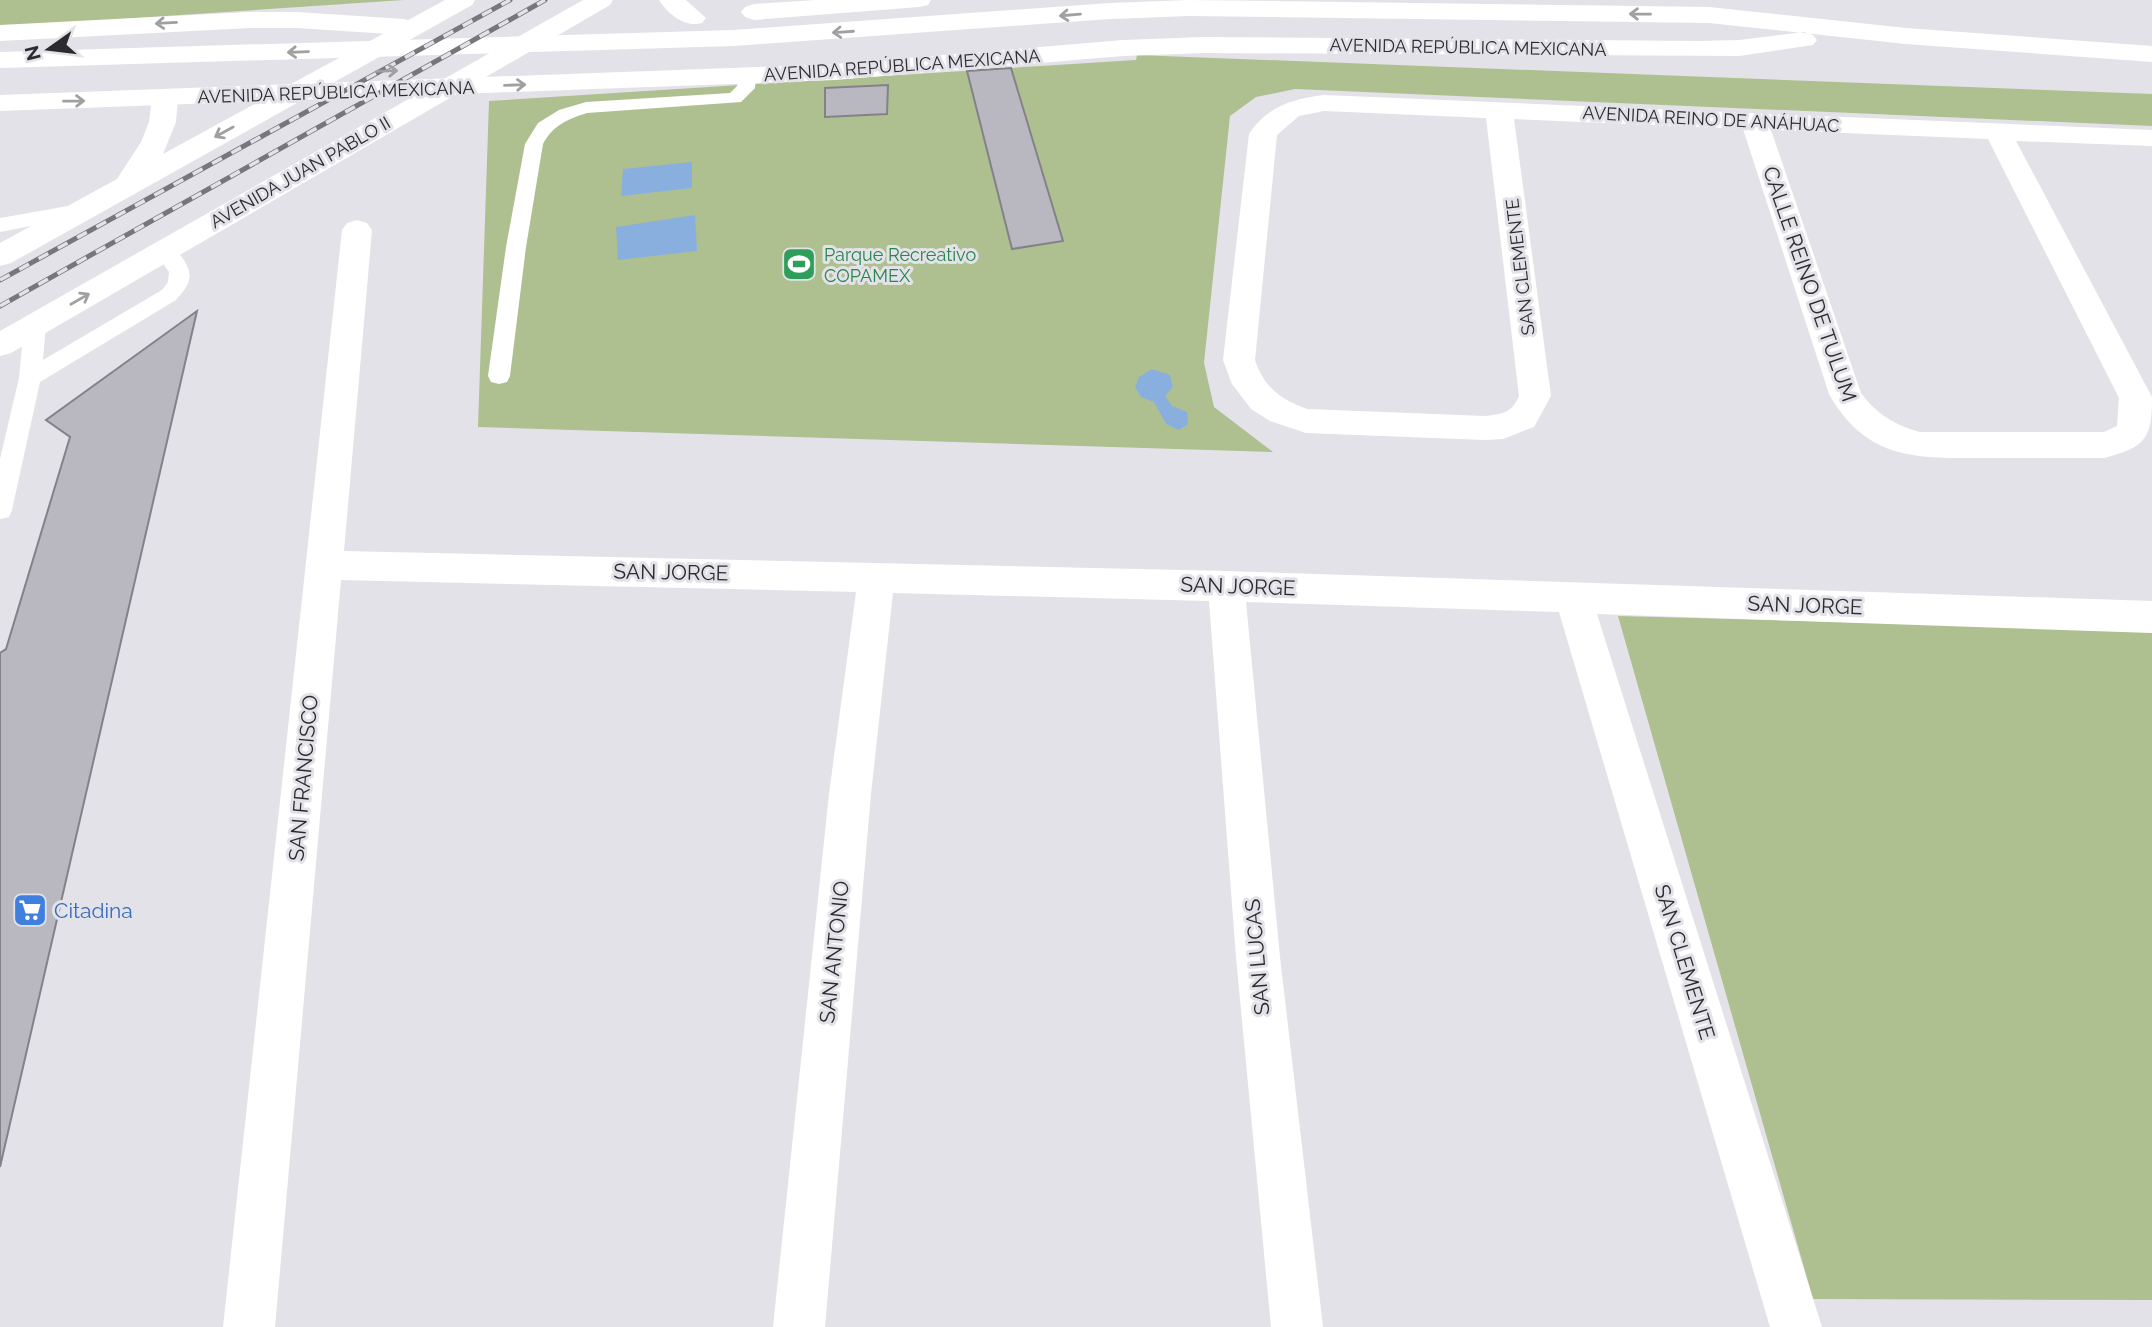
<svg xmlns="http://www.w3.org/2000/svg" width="2152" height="1327" font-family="Raleway,sans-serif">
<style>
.green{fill:#aec090}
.water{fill:#89afdf}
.building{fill:#b9b8c0;stroke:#838289;stroke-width:2}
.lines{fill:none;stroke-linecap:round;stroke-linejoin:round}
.service{fill:#fff;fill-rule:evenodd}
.minor{fill:#fff;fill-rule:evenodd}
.tertiary{fill:#fff;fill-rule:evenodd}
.secondary{fill:#fff;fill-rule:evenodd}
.rail-casing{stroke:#77767a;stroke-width:5}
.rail{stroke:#e4e2e9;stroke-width:3.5;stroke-dasharray:11;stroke-linecap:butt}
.oneway{stroke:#a0a0a1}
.labels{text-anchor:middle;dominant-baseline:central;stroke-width:6;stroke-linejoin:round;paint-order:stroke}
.far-street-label{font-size:18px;fill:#2c2c2e;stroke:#e4e2e9}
.far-leisure-label{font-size:18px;fill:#27864d;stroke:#e4e2e9;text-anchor:start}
.street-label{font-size:21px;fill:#2c2c2e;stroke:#e4e2e9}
.shop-label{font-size:21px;fill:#366cbe;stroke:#e4e2e9;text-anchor:start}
</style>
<rect width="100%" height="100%" fill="#e4e2e9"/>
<path class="green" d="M0 0H404L0 27Z
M1137 55 2152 94V126L1295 89 1256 97 1230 116 1204 363 1214 407 1273 452 478 427 489 101 1136 60Z
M1618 616 2152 630V1300L1813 1299Z"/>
<path class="water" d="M692 162V188L621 196 623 169Z
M695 215 697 251 618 260 616 227Z
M1152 369 1170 375 1173 387 1165 396 1172 406 1187 412 1188 424 1179 430 1166 424 1154 402 1141 397 1135 387 1139 377Z"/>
<path class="building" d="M1011 68 1063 241 1012 249 967 71Z
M888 85 887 114 825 117V88Z
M197 311 0 1167V653L6 649 70 437 46 420Z"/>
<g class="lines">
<path class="service" d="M747 71 756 76 755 88 741 102 587 113C568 119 553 125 543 144L526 247 510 376 507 382 499 384 491 382 488 376 506 247 525 144 538 123 559 110 586 102 730 93 737 86 741 72Z
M85 203 92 204 95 209 92 214 0 232V218Z
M164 244C176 247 193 267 189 280 187 288 181 294 176 300L40 382 12 510 9 517 0 519V459L19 378 24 325 27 320 35 318 43 320 46 325 43 360 162 290 168 282 169 272 154 251 157 246Z"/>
<path class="minor" d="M1324 95 2152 130V146L2016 141 2152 397C2152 440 2145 447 2104 458 2066 458 2029 458 1991 458 1921 458 1868 463 1829 394L1743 129 1514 119 1551 396 1534 427 1503 439 1485 440 1306 433 1270 421 1251 409 1232 384 1223 360 1249 134C1268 106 1292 99 1324 95ZM1324 111 1486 118 1519 396C1512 413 1502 414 1485 416L1307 409C1280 399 1264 387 1255 360L1277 135 1299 116ZM1771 130 1988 139 2119 398 2117 426 2104 432H1920C1896 426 1875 413 1861 393Z
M357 220 367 223 372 230 344 551 1226 571 2152 601V633L1597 614 1822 1327H1770L1559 612 1246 602 1280 957 1323 1327H1271L1236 957 1209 601 893 593 871 794 825 1327H773L829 794 856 592 341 580 275 1327H223L342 230 347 223Z"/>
<path class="tertiary" d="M816 0H931L928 5 919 7 754 20 745 17 741 12 745 7 754 4Z
M1189 0 1709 7 1906 28 2152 46V62L1906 44 1709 23 1189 16 1110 19 734 46 0 68V52L734 30 1110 3Z
M250 12H297L404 19 413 22 417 27 413 32 404 35 297 28H250L0 41V25Z
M1804 32 1813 35 1817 40 1813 45 1739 56 1204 53 1123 56 835 80 0 111V95L835 64 1123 40 1204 37 1698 41 1739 40Z"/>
<path class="secondary" d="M445 0H475L472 5 11 263 0 266V243L117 179 141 142 149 122 152 98 156 92 165 90 174 92 178 98 176 122 163 154Z
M583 0H613L610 5 11 353 0 356V331Z
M659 0H686L706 18 702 23C685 28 668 14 659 0Z"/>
<g class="rail-casing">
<path id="rail" d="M0 280 510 0
M0 306 545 0"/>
</g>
<use href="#rail" class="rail"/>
</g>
<defs><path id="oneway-shaft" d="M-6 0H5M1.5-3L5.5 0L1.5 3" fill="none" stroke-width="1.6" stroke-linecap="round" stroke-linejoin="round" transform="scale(1.75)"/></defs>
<g class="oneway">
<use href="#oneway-shaft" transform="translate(1640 14) rotate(-179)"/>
<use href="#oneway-shaft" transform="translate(1070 15) rotate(175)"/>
<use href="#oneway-shaft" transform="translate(166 23) rotate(177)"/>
<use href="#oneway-shaft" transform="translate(843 32) rotate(176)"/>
<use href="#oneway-shaft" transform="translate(298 52) rotate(178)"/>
<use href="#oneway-shaft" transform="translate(387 71) rotate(-2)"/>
<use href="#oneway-shaft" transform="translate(515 85) rotate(-2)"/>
<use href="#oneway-shaft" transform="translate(74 101) rotate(-1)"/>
<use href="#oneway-shaft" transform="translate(224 132) rotate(151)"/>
<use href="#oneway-shaft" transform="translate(80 299) rotate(-30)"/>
</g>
<defs>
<g id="stadium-square" transform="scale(1.75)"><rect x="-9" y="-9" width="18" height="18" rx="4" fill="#2e9e5b" stroke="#e4e2e9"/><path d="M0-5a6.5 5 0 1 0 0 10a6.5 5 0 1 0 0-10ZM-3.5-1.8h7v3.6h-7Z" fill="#fff"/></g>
<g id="supermarket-square" transform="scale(1.75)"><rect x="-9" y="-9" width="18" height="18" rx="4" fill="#3f7fe0" stroke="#e4e2e9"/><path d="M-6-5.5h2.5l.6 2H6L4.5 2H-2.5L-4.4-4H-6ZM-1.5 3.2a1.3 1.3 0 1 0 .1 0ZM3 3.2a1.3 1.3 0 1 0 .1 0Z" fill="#fff"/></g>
</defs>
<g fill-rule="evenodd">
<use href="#stadium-square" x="799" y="264"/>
<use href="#supermarket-square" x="30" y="910"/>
</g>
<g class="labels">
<g class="far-street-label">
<text transform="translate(1468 47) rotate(1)">AVENIDA REPÚBLICA MEXICANA</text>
<text transform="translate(902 65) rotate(-4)">AVENIDA REPÚBLICA MEXICANA</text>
<text transform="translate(336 92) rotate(-2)">AVENIDA REPÚBLICA MEXICANA</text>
<text transform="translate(1711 119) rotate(3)">AVENIDA REINO DE ANÁHUAC</text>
<text transform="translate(300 172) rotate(-30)">AVENIDA JUAN PABLO II</text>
<text transform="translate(1520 267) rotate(-97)">SAN CLEMENTE</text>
</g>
<g class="far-leisure-label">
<text x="824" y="254">Parque Recreativo<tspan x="824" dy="21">COPAMEX</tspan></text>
</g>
<g class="street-label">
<text transform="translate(1810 284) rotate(71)">CALLE REINO DE TULUM</text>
<text transform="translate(671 572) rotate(1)">SAN JORGE</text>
<text transform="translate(1238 586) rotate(2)">SAN JORGE</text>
<text transform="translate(1805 605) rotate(2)">SAN JORGE</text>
<text transform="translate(303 778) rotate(-85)">SAN FRANCISCO</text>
<text transform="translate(834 952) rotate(-84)">SAN ANTONIO</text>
<text transform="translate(1257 957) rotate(-95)">SAN LUCAS</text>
<text transform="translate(1685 962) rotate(73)">SAN CLEMENTE</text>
</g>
<g class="shop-label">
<text x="54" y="910">Citadina</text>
</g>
</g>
<g transform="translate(49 49) rotate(256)" stroke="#e4e2e9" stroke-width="5" paint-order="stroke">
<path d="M0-5L12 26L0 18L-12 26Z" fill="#2c2c2e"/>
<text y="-10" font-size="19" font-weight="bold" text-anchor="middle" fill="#2c2c2e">N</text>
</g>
</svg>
